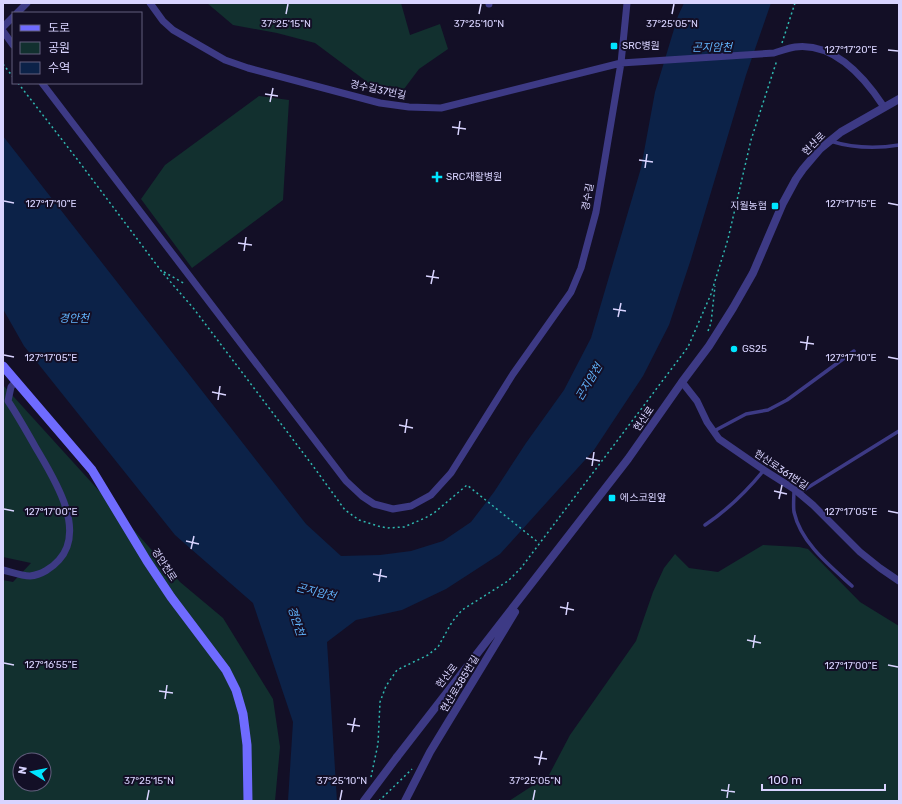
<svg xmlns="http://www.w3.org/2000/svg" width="902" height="804" font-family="Rubik,'Noto Sans KR',sans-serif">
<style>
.green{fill:#12302f;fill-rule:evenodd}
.water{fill:#0c2248}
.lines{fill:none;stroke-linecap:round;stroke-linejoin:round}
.path{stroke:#2fb8b0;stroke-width:1.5;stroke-dasharray:2 3;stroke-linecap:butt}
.service{stroke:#3d3a85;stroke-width:3.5}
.minor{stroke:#3d3a85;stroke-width:7}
.tertiary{stroke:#3d3a85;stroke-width:8}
.secondary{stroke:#6f6bff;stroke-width:9}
.tertiary-bridge{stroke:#3d3a85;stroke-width:8}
.ticks{fill:none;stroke:#d9d4ff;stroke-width:1.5}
.poi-dot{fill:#00e5ff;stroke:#130f26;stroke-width:1.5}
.labels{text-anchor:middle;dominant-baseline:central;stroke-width:4;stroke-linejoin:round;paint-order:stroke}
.poi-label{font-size:10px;fill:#d9d4ff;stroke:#130f26;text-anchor:start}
.street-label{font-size:10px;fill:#d9d4ff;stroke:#130f26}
.water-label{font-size:11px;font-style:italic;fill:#62b6ff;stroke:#130f26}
.ticks-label{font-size:10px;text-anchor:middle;fill:#d9d4ff;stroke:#130f26;stroke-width:4;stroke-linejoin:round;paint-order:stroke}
</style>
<rect width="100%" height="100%" fill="#130f26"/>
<path class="green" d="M207 3H401L410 35 440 24 448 49 419 69 404 89 374 87 315 43 277 33 233 25Z
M259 96 289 100 283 200 192 268 141 199 165 165Z
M3 385 102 494 180 582 223 618 273 699 280 747 275 801H3V580L13 582 31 563 3 557ZM20 760H44V784H20Z
M763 545 799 547 808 549 860 602 899 626V801H509L549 775 570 735 636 641 653 592 664 568 675 554 689 568 718 572Z"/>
<path class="water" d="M684 3H771L746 75 691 259 669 325 643 376 594 450 500 554 446 589 402 610 356 620 327 642 337 801H288L293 722 253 603 175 535 24 346 3 309V136L306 524 341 556 380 555 411 551 443 541 471 522 494 492 526 443 564 390 591 338 641 168 655 92 678 16Z"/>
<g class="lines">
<path class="path" d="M782 43 795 3
M3 64 13 77
M18 83 77 159 162 272 194 309 313 466 345 510 359 520 378 526 387 528 404 527 425 518 434 513 467 485 539 543
M164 272 185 284
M708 331 711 323 715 286
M371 777 378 744 380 702 386 686 397 670 428 655 438 647 452 622 462 610 508 581 521 568 688 347 711 294 728 239 751 140 777 60
M379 801 412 769"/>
<path class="service" d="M830 141C853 148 875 149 899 145
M714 431 746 414 768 410 787 400 854 351
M794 490C794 497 793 505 794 512 801 543 830 566 852 586
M799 493 899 431
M705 525C729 509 746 492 764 470"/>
<path class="minor" d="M150 3 163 21 173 30 225 60 248 68 380 103 409 107 441 108 621 63 774 53C781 51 788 48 795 47 835 42 865 78 884 107
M489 3V4
M17 13 27 3
M3 27 13 17
M3 31 13 45
M42 83 346 481 362 496 374 504 393 509 411 506 431 495 451 473 513 374 571 292 581 268 596 212 621 63 627 3
M682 382 697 401 707 422 719 439 764 470 794 489 813 505 860 552 880 568 899 581
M3 570C11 572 22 576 30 576 41 575 52 568 59 560 87 529 53 477 36 448 27 432 18 416 8 401L11 387 16 381"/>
<path class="tertiary" d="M397 757 628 459 682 382 709 346 733 308 753 273 783 203 796 179 803 169 820 149 841 132 899 99
M405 801 430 752 515 612"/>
<path class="secondary" d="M3 366 92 470 147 561 171 597 226 670 236 690 243 714 247 745 248 801"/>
<path class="tertiary-bridge" d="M364 801 397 757"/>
</g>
<path class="ticks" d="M286 14 288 4M479 14 481 4M672 14 674 4M888 50 898 51M265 94 278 96M270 102 273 88M452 127 466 129M458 135 460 121M639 160 653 162M645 168 647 154M4 201 14 203M888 203 898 205M238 243 252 245M244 251 246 237M426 276 439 278M431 284 434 270M613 309 626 311M618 317 621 303M800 342 814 344M806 350 808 336M4 355 14 357M888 357 898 359M212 392 226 395M218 400 220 386M399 425 413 428M405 433 407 419M586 458 600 461M592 466 594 452M774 491 787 494M779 499 782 485M4 509 14 511M888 511 898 513M186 541 199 544M191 549 194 536M373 574 387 577M379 582 381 569M560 607 574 610M566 615 568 602M747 640 761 643M753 648 755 635M4 663 14 665M888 665 898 667M159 691 173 693M165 699 167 685M347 724 360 726M352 732 355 718M534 757 547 759M539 765 542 751M721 790 735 792M727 798 729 784M147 800 149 790M340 800 342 790M533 800 535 790"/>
<g class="poi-dot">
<rect x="610" y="42" width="8" height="8" rx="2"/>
<path d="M435 171h4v4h4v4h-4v4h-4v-4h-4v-4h4z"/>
<rect x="771" y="202" width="8" height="8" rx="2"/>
<circle cx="734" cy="349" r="4"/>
<rect x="608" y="494" width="8" height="8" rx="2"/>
</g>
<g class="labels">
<g class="poi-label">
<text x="622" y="46">SRC병원</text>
<text x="446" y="177">SRC재활병원</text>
<text x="767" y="206" text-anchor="end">지월농협</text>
<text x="742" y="349">GS25</text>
<text x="620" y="498">에스코윈앞</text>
</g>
<g class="street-label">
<text transform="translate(378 90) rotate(12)">경수길37번길</text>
<text transform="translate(814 144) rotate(-45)">현산로</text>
<text transform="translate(588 197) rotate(-80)">경수길</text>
<text transform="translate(644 419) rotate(-55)">현산로</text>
<text transform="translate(781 470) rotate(34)">현산로361번길</text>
<text transform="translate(164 565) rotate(57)">경안천로</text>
<text transform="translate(447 676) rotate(-52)">현산로</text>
<text transform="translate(460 684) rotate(-59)">현산로385번길</text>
</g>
<g class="water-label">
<text x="712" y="47">곤지암천</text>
<text x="74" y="318">경안천</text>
<text transform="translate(589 382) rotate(-59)">곤지암천</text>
<text transform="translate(316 592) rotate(14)">곤지암천</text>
<text transform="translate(296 621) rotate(72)">경안천</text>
</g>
</g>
<g class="ticks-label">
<text x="286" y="27">37°25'15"N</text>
<text x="479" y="27">37°25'10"N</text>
<text x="672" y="27">37°25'05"N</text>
<text x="851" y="53">127°17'20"E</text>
<text x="51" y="207">127°17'10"E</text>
<text x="851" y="207">127°17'15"E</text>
<text x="51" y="361">127°17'05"E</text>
<text x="851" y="361">127°17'10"E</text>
<text x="51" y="515">127°17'00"E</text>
<text x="851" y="515">127°17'05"E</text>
<text x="51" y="668">127°16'55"E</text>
<text x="851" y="669">127°17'00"E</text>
<text x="149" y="784">37°25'15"N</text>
<text x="342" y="784">37°25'10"N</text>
<text x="535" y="784">37°25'05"N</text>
</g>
<rect width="902" height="804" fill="none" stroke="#d9d4ff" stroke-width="8"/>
<rect x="12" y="12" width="130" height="72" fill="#130f26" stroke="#625e7d"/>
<rect x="20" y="25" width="20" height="6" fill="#6f6bff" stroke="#625e7d"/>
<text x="48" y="32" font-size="12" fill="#d9d4ff">도로</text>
<rect x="20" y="42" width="20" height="12" fill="#12302f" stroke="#625e7d"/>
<text x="48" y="52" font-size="12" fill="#d9d4ff">공원</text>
<rect x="20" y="62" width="20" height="12" fill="#0c2248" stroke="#625e7d"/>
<text x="48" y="72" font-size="12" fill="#d9d4ff">수역</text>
<g transform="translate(32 772) rotate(280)"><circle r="19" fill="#130f26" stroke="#625e7d"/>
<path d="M0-3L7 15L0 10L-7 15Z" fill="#00e5ff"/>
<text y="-6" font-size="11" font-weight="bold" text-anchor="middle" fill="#d9d4ff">N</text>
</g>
<path d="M762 784v6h123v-6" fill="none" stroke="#d9d4ff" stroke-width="2"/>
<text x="768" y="784" font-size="12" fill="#d9d4ff" stroke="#130f26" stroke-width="3" paint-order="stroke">100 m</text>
</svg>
